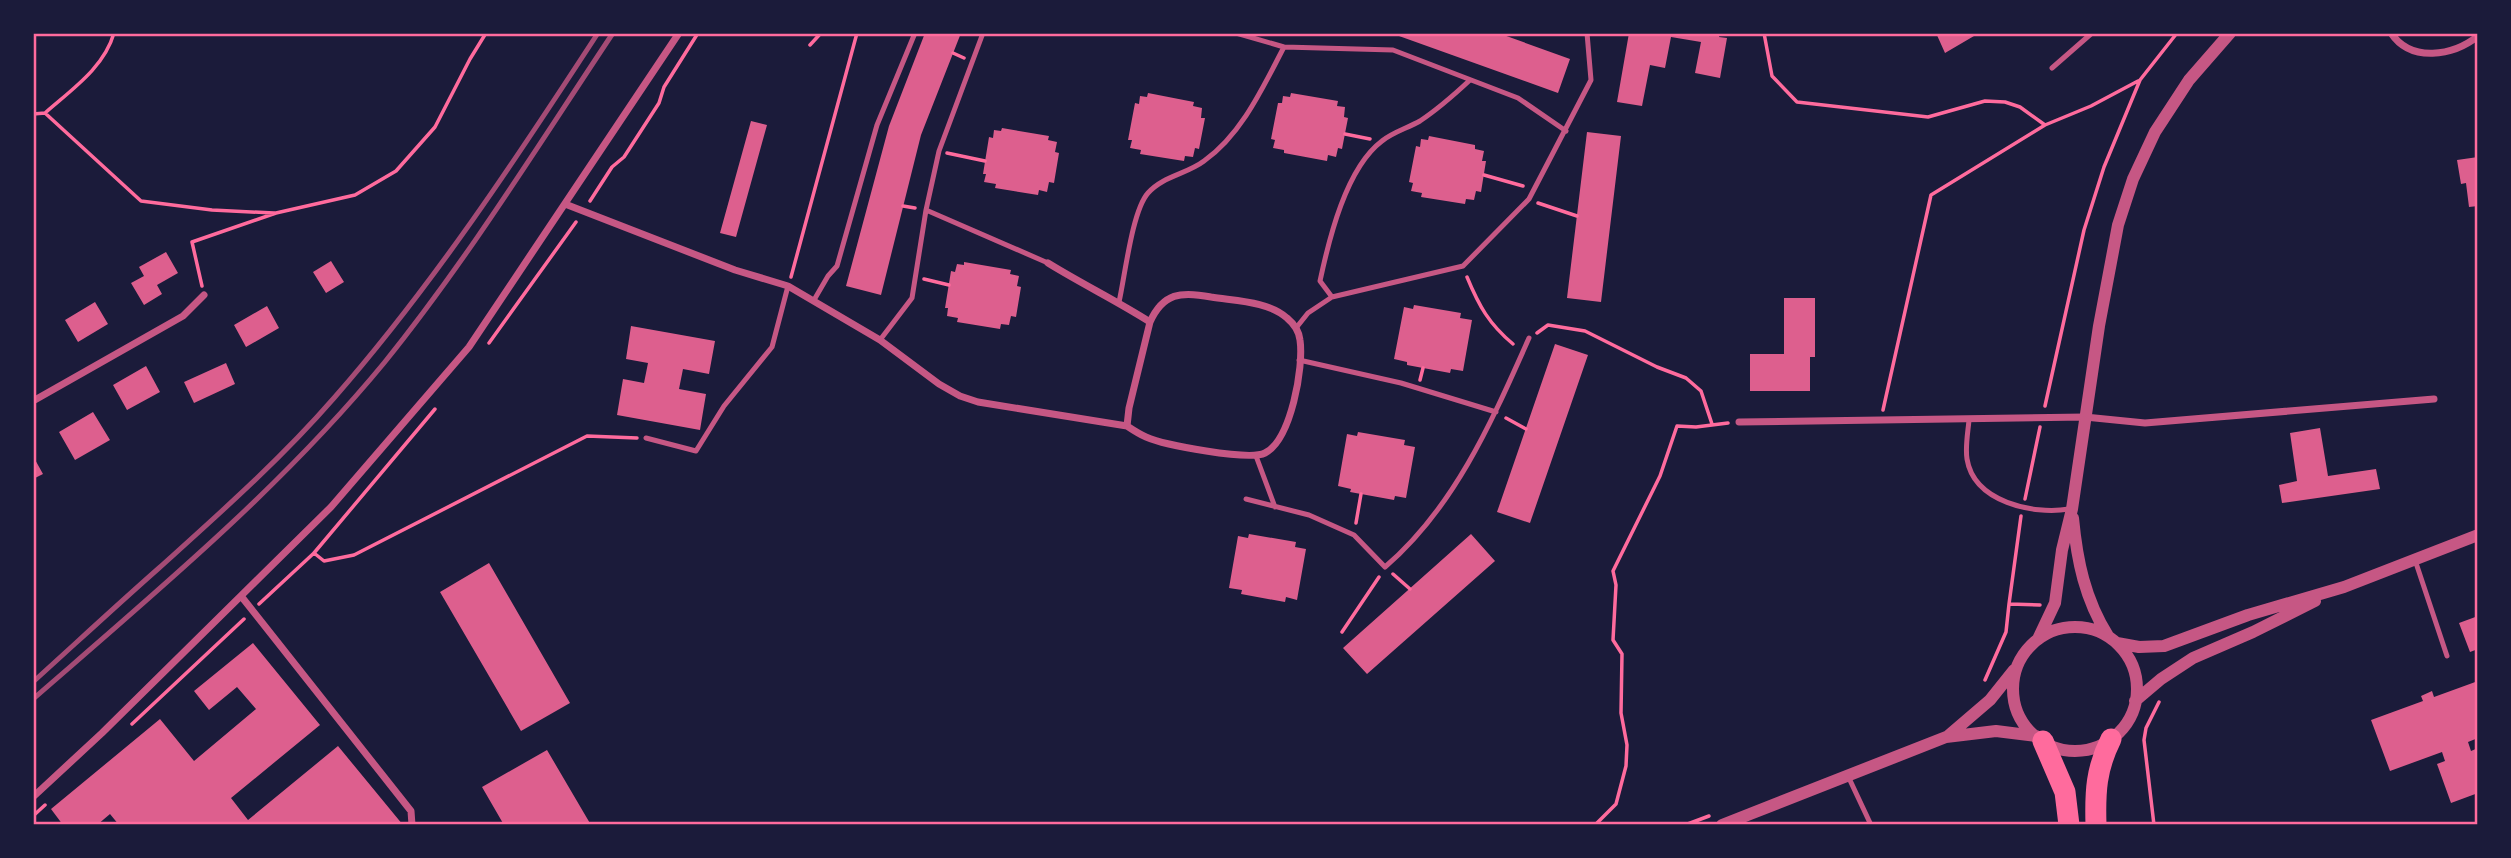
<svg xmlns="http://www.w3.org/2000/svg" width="2511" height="858" font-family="'Nunito Sans',sans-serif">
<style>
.building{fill:#dd5f8e}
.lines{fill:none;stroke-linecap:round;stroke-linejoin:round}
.path{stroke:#ff6b9d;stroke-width:3.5}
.service{stroke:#c65784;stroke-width:5}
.minor{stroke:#c65784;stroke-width:7}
.tertiary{stroke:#c65784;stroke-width:12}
.motorway{stroke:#ff6b9d;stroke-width:21}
.rail{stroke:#a44b75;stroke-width:5}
.neatline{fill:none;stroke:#ff6b9d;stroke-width:2.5}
</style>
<rect width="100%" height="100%" fill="#1b1b3a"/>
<path class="building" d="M925 33H961L921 135 881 295 846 286 889 126Z
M1400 33H1498L1570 59 1558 93 1399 36Z
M1629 33H1720L1719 37 1727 38 1720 78 1695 73 1701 42 1671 37 1665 68 1650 65 1642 106 1617 102Z
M1936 33H1972L1974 36 1945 53Z
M1148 93 1194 102 1193 106 1202 108 1201 118H1205L1199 149 1195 148 1193 157 1185 156 1184 161 1140 154 1141 150 1130 148 1132 140H1128L1135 103 1139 104 1140 96 1147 97Z
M1291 93 1338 101 1337 106 1345 107 1344 117 1348 118 1342 149 1338 148 1336 157 1328 155 1327 161 1284 153V150L1273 148 1275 140 1271 139 1278 103H1282L1283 96 1290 97Z
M751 121 767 125 736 237 720 233Z
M1002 128 1049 136 1048 140 1057 142 1055 152 1059 153 1054 183 1049 182 1047 192 1039 190 1038 195 995 188 996 184 984 182 986 174H983L989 137 993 138 994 130 1001 131Z
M1587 132 1621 136 1601 302 1567 298Z
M1429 136 1475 145V149L1484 151 1482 161H1486L1481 192 1476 191 1474 200 1466 199 1465 204 1421 197 1422 193 1411 191 1413 183 1409 182 1416 146 1420 147 1421 139 1428 140Z
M2478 157V206L2469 207 2466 183 2461 184 2457 160Z
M166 252 178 273 157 285 162 294 144 305 131 283 144 276 139 267Z
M331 261 344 282 326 293 313 272Z
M964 262 1011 270 1010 274 1019 276 1017 286 1021 287 1016 317 1011 316 1009 325 1001 324 1000 329 957 322 958 318 947 316 948 308H945L951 271 955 272 957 264 964 265Z
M1784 298H1815V357H1810V391H1750V354H1784Z
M95 302 108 324 78 342 65 320Z
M1414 305 1461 313 1460 318 1472 320 1463 371 1451 369 1450 373 1407 365V362L1394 359 1404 307 1413 309Z
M267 306 279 328 246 347 234 325Z
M631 326 715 341 709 374 683 369 679 389 706 394 700 430 617 415 623 379 644 383 648 363 626 359Z
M1555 344 1588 355 1530 523 1497 512Z
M226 363 235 384 194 403 184 382Z
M146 366 160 392 127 410 113 385Z
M93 412 110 440 75 460 59 432Z
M2320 428 2328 476 2376 469 2380 489 2282 503 2279 485 2297 481 2290 433Z
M1358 432 1405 440 1404 445 1415 447 1406 498 1395 496 1394 500 1350 492 1351 489 1338 486 1347 434 1357 436Z
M33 456 43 474 33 479Z
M1249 534 1296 542 1295 547 1306 549 1297 600 1286 597 1285 602 1241 594 1242 590 1229 588 1238 536 1248 538Z
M1471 534 1495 561 1367 674 1343 648Z
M489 563 570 703 521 731 440 592Z
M2478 616V649L2470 652 2459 623Z
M253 643 320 725 231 798 248 820 338 746 403 825H119L110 814 97 825H63L51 809 160 719 194 761 256 709 237 687 209 710 194 691Z
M2478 681V738L2468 742 2471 751 2478 748V793L2451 803 2437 764 2445 761 2442 752 2390 771 2371 720 2423 701 2421 696 2432 691 2434 697Z
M547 750 591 825H504L482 787Z"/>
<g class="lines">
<path class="path" d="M114 33C104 68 71 90 45 113L141 201 212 210 274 213
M1764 33 1772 76 1797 102 1928 117 1985 101 2005 102 2020 107 2045 125
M810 45 821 33
M953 53 964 58
M33 114 45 113
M1345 134 1370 139
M947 153 985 161
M1484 175 1523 186
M590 201 612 167 624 157 659 103 664 87 698 33
M1538 203 1577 216
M903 206 915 208
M791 277 857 33
M1467 277C1479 306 1489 324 1513 344
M924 279 949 285
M202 286 192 242 276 213 355 195 396 171 435 127 470 59 486 33
M1537 333 1548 325 1585 331 1657 367 1686 378 1701 391 1712 424
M489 343 576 222
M1420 380 1423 368
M2045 406 2084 230 2104 167 2140 80 2177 33
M1883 410 1931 195 2045 125 2091 106 2138 81
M1506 418 1526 429
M2025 499 2040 427
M1356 523 1361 494
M314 553 435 409
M1393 574 1410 589
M259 604 314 553 324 561 354 555 587 436 637 438
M2009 604 2021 516
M1342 632 1379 577
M1985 680 2006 632 2009 604 2040 605
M132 724 244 619
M33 816 45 805
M1595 825 1616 804 1626 766 1627 745 1621 713 1622 654 1613 640 1616 585 1613 571 1660 476 1677 426 1696 427 1728 423
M1685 825 1709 816
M2154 825 2144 740 2146 728 2159 702"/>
<path class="service" d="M983 33 939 151 926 210 1048 263
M1236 33 1284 47 1393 50 1518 98 1566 131
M2052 68 2092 33
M1332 297 1320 281C1329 239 1346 168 1382 141 1393 132 1408 128 1420 121 1438 109 1455 94 1470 80
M814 300 828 276 837 266 877 125 915 33
M1119 302C1125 276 1132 211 1148 193 1163 176 1187 174 1204 161 1242 134 1263 87 1284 47
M1296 328 1308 313 1332 297 1463 266 1529 199 1591 80 1587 33
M880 340 912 298 926 210
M1299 360 1401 383 1496 412
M1969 420C1968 432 1965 447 1967 459 1974 502 2033 515 2069 509
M646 438 696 451 724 406 772 347 788 286
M1256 456 1275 507
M1246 499 1309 515 1354 535 1385 567C1455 507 1492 421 1529 338
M2415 560 2447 656
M1848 776 1871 825"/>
<path class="minor" d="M2391 33C2411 63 2453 56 2478 36
M565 204 735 270 788 286 880 340 939 384 960 396 978 402 1127 426 1129 408 1150 322C1117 301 1082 284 1048 263
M33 401 183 316 204 295
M1739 422 2085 417 2145 423 2434 399
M1127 426C1133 430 1139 434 1146 437 1164 445 1249 461 1265 453 1291 440 1304 367 1300 340 1299 331 1293 323 1287 318 1268 301 1235 301 1211 297 1181 291 1163 293 1150 322
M241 596 411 811 412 825
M33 797 102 733 331 507 469 347 679 33"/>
<path class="tertiary" d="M2073 518C2077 561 2085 599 2108 636
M2013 689a62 62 0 1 1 124 0a62 62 0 1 1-124 0Z
M2038 639 2055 603 2062 550 2072 509 2099 326 2118 225 2133 179 2155 132 2189 80 2230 33
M2117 643 2139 647 2164 646 2248 615 2344 587 2478 535
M2135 701 2161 679 2193 658 2253 632 2315 601
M1948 736 1990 700 2014 670
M1722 825 1946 737 1996 731 2036 736"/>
<path class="motorway" d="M2043 741 2065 792 2069 825
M2096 825C2095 792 2096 769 2111 739"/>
<path class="rail" d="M33 682C75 644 117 605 159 568 220 513 280 460 334 398 433 285 516 159 598 33
M33 699C155 593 281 488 384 363 468 259 539 144 613 33"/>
</g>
<rect width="2511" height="858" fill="none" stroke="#1b1b3a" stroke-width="70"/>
<rect x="35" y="35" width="2441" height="788" class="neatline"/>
</svg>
